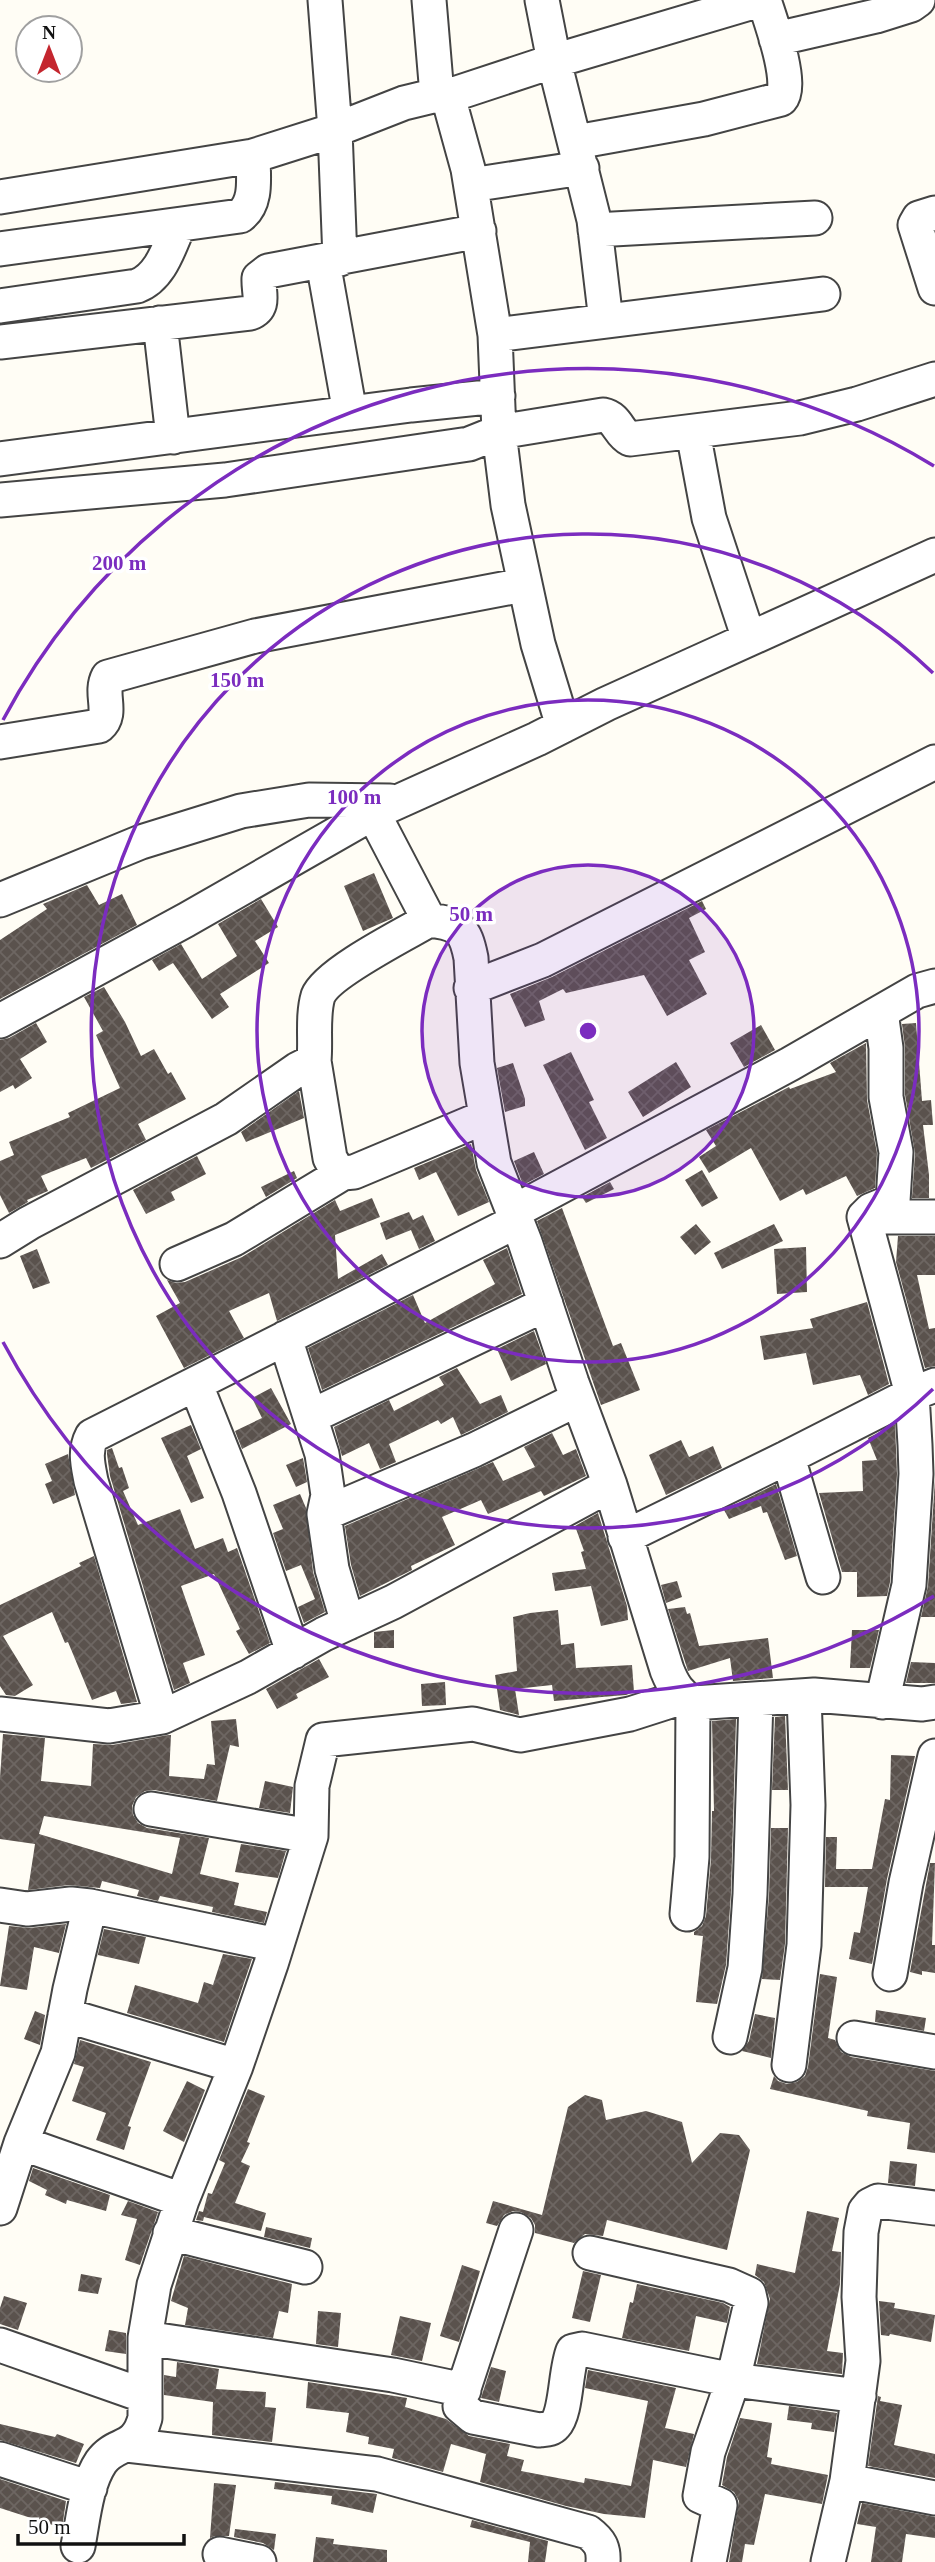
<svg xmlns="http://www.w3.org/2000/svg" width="935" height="2562" font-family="'Times New Roman',serif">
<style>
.building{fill:url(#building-cross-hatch);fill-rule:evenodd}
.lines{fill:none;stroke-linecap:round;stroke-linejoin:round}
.minor-casing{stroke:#444;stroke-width:37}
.minor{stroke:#fff;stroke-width:33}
.ring{fill:none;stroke:#7b2cbf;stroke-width:3.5}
.centre{fill:#7b2cbf;stroke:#fff;stroke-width:3.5}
.ring-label{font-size:21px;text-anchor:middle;font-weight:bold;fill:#7b2cbf;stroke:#fff;stroke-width:7;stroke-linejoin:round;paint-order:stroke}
</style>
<defs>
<pattern id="building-cross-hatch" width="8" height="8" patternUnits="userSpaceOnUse" patternTransform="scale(1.75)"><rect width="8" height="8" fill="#5a524d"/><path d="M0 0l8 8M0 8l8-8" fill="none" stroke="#6d6662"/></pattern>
</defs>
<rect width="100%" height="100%" fill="#fffdf5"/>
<path class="building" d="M374 873 393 918 363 931 344 886Z
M87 885 99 905 122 894 137 925 0 999V940L47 909 43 904Z
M261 899 278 927 255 941 269 963 220 994 229 1007 212 1019 173 963 159 971 152 960 181 944 202 979 237 956 218 924Z
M702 901 706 909 689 918 705 952 689 960 707 994 667 1016 644 975 566 993 563 989 539 1001 545 1020 525 1027 510 994 552 977Z
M104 987 125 1022 141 1056 154 1049 168 1074 171 1072 186 1099 138 1124 146 1140 91 1168 86 1158 41 1176 48 1191 27 1200 28 1202 9 1213 0 1195V1161L14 1155 9 1142 70 1117 68 1113 120 1088 96 1035 103 1031 84 997Z
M36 1023 47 1042 20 1059 32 1078 15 1089 13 1085 0 1092V1040L9 1038Z
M916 1023 922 1101 931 1100 933 1125H923L929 1175V1198H912L915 1153 905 1095V1048L902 1024Z
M761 1025 775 1050 744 1067 730 1043Z
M866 1043 867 1100 877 1153 875 1188 857 1196 846 1176 806 1195 803 1189 780 1201 751 1148 709 1173 699 1157 716 1146 706 1130 789 1087 790 1089 836 1072 830 1063Z
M571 1052 594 1100 589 1102 607 1138 585 1150 543 1065Z
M676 1062 691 1087 643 1117 628 1092Z
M513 1063 525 1099V1106L505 1112 497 1068Z
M299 1091 304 1118 246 1142 241 1132Z
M471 1144 476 1170 489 1202 458 1216 436 1172 419 1180 414 1168Z
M534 1152 544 1174 523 1185 514 1161Z
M197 1156 206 1174 171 1192 175 1200 146 1214 133 1190Z
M702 1170 718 1198 702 1207 685 1180Z
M294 1171 297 1178 266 1197 261 1187Z
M610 1182 614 1189 586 1203 582 1197Z
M372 1198 380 1217 335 1235 338 1279 382 1254 388 1265 277 1321 269 1293 229 1311 244 1338 184 1368 156 1316 180 1303 167 1280 176 1283 185 1282 242 1257 335 1200 340 1211Z
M562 1208 613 1346 621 1343 640 1390 601 1405 537 1221Z
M409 1212 413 1220 423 1215 435 1241 419 1249 411 1230 386 1240 380 1223Z
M696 1224 711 1242 695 1255 680 1237Z
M774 1224 783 1241 722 1269 714 1253Z
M898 1236H935V1275H917L929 1329 935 1328V1366L925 1368 896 1262Z
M806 1247 807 1292 777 1294 774 1249Z
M507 1248 522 1294 322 1390 308 1348 413 1295 425 1323 495 1284 483 1260Z
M37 1249 50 1283 33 1289 20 1256Z
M867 1302 889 1384 868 1395 860 1375 813 1385 806 1353 764 1360 760 1336 813 1328 810 1319Z
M534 1331 546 1364 511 1381 497 1349Z
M457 1368 480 1404 501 1395 508 1412 461 1435 453 1417 441 1424 438 1420 389 1444 396 1462 380 1469 369 1443 342 1456 334 1427 389 1400 394 1411 444 1385 439 1377Z
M271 1388 291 1424 242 1449 235 1431 262 1418 252 1398Z
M895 1424 897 1474 890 1582 887 1596 857 1597V1572H842L819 1493 863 1491 862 1461 877 1460 868 1438Z
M191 1425 201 1449 187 1456 204 1498 191 1503 161 1438Z
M552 1433 563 1455 576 1449 586 1476 544 1496 541 1491 488 1514 481 1500 442 1517 455 1545 411 1566 412 1570 360 1596 351 1565 345 1526 493 1462 503 1481 535 1467 524 1447Z
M681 1440 689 1457 713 1446 722 1468 666 1495 649 1455Z
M112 1448 119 1468 122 1467 129 1488 123 1491 138 1525 180 1509 195 1549 223 1538 228 1552 237 1548 270 1643 249 1654 236 1631 240 1629 214 1574 181 1586 205 1655 183 1663 190 1683 174 1690 110 1476 107 1454V1450Z
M68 1454 75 1495 53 1504 45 1484 52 1481 45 1464Z
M303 1458 307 1482 296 1487 286 1465Z
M935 1479V1617H921L928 1586Z
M776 1484 797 1556 785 1560 767 1512 763 1513 761 1506 729 1519 724 1510Z
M300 1494 306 1508 313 1572 325 1612 304 1623 298 1607 315 1599 301 1565 286 1571 273 1533 283 1529 273 1505Z
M598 1513 627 1606 628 1620 601 1626 591 1586 555 1591 552 1573 586 1569 581 1552 584 1551 575 1526Z
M94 1556 137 1702 121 1704 116 1691 92 1700 68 1642 65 1643 52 1612 3 1636 33 1685 15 1696 6 1695 0 1686V1605L81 1566 79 1563Z
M677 1581 682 1597 666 1603 661 1585Z
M685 1607 687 1614 690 1613 699 1646 768 1638 773 1678 733 1681 730 1658 688 1671 668 1609Z
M558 1610 561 1645 574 1643 576 1668 632 1665 634 1692 626 1695 554 1701 552 1685 515 1689 519 1715 500 1710 495 1675 517 1671 513 1617 530 1613Z
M394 1630V1648H374V1632Z
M852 1630H879L870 1668H850Z
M319 1659 329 1677 296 1694 298 1698 277 1709 266 1689Z
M911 1662 935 1663V1683H906Z
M445 1682 446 1705 422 1706 421 1684Z
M785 1716 788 1790H772L775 1717Z
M236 1719 239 1747 230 1745 217 1801 154 1790 145 1791 136 1797 132 1806 133 1815 138 1823 147 1828 209 1838 200 1874 239 1883 234 1905 267 1912 264 1923 212 1912 213 1907 160 1896 158 1901 137 1896 139 1890 102 1881 100 1888 69 1885 28 1890 35 1844 0 1839V1778L3 1734 45 1738 41 1781 91 1786 93 1744 112 1745 168 1735H171L169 1776 204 1779 207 1764 215 1765 211 1721ZM44 1816 180 1838 172 1874 39 1834Z
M736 1719 731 1893 726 1965 717 2004 696 2002 703 1936 694 1935V1932L702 1926 706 1916 711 1859 712 1811H714L712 1721Z
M891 1755 915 1756 887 1879 872 1964 849 1959 854 1932 860 1933 868 1887H825L826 1837H837L836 1869H872L885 1799 890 1800Z
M265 1781 293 1787 290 1813 259 1808Z
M771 1828H788L785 1944 780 1980 762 1979 769 1895Z
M241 1844 286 1851 278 1878 235 1872Z
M930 1863H935L932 1945H935V1973L922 1971V1975L910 1972Z
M66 1924 59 1953 34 1947 27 1990 0 1986 9 1926 29 1928Z
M104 1929 146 1937 139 1964 98 1955 97 1958Z
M223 1954 252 1959 224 2042 127 2013 135 1985 198 2003 204 1982 213 1985Z
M820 1974 837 1977 828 2038 835 2040 841 2052 851 2057 935 2071V2153L907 2149 910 2123 867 2116 868 2111 770 2089 774 2076 778 2081 787 2084 797 2082 805 2076 808 2067Z
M876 2010 926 2018 924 2031 875 2022Z
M35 2011 45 2015 40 2045 24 2039Z
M755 2014 775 2018 771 2058 742 2051 749 2041Z
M80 2040 151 2062 128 2126 131 2127 124 2150 96 2140 106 2113 72 2101 84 2067 74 2064Z
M187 2081 205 2090 184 2142 163 2131Z
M248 2089 265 2096 247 2142 250 2143 241 2162 250 2166 235 2203 266 2213 261 2231 204 2217 203 2221 196 2220 199 2211 203 2212 208 2193 212 2194 225 2163 219 2160Z
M585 2095 602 2100 606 2120 646 2111 682 2122 692 2163 720 2133 739 2135 750 2150 727 2250 607 2220 603 2236 585 2234 574 2243 535 2233V2225L531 2218 521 2212 513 2211 504 2215 497 2226 486 2223 493 2201 542 2215 568 2107Z
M890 2161 917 2164 915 2186 888 2183Z
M33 2168 110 2195 106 2211 67 2200 66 2204 45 2195 47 2190 29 2181Z
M128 2201 158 2212 140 2265 125 2260 137 2219 121 2215Z
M807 2211 839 2218 832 2251 841 2252 840 2284 827 2351 843 2353 842 2374 757 2364 770 2299 764 2282 755 2275 757 2264 795 2273Z
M266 2227 312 2238 310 2248 264 2237Z
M184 2256 292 2284 288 2313 279 2311 273 2338 185 2325 188 2308 171 2301Z
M462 2265 480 2271 459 2342 440 2336Z
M583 2271 601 2275 590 2322 572 2318Z
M81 2274 102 2278 98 2294 78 2291Z
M637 2284 723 2303 730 2307 727 2323 696 2316 689 2351 622 2338 630 2302 633 2303Z
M4 2296 27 2303 18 2330 0 2324V2308Z
M879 2301 895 2303 894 2308 935 2315 931 2342 890 2334 889 2336 881 2335Z
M318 2311 341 2313 338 2347 316 2344Z
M400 2316 431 2323 422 2361 391 2355Z
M109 2330 126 2333V2354L105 2351Z
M177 2362 219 2369 216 2389 266 2392 265 2407 276 2408 272 2442 212 2435 213 2402 164 2395V2375L176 2377Z
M491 2367 506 2371 499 2402 481 2398Z
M588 2370 676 2388 665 2428 694 2434 686 2467 653 2460 645 2518 604 2514 566 2506 480 2482 486 2454 451 2444 443 2472 392 2458 394 2449 368 2444 369 2437 346 2432 349 2413 306 2408 308 2382 407 2398 405 2407 446 2419 469 2436 510 2444 507 2456 524 2460 521 2471 584 2483 585 2478 631 2486 648 2401 585 2388Z
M878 2396 881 2397 880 2401 902 2405 894 2445 935 2454V2478L868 2466Z
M789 2406 837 2413 834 2432 811 2429 812 2423 787 2420Z
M740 2418 772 2423 767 2457 772 2458 771 2464 828 2475 822 2504 765 2494 754 2545 745 2544 742 2562H729L739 2501 734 2492 722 2485 727 2457Z
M0 2424 55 2437 57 2434 84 2444 76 2463 0 2440Z
M0 2479 66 2501 62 2528 0 2508Z
M275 2482 377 2494 373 2513 331 2504 332 2496 274 2489Z
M214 2483 236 2485 229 2536H215L210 2538Z
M862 2503 935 2517V2538L906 2534 902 2562H871L876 2527 857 2524Z
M472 2520 548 2541 545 2562H528L530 2542 470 2527Z
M235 2529 276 2534 274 2550 263 2543 234 2537Z
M316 2537 334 2539 333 2544 387 2550V2562H313Z"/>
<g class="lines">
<g class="minor-casing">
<path id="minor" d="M325 0 335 130 340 259
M429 0 437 95
M542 0 554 61 594 220 606 321
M776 39 876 16 911 5 918 0
M445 97 554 61 760 0
M576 142 704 119 781 99C794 84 770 19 764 0
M471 185 582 168
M0 197 253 156 335 130 404 103 437 95 449 100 468 169 495 335 499 432 508 505 538 644 563 726
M935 213 919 218 915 225 935 288
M595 230 815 218
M0 249 240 216C258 203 253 176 253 156
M323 262 350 413
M0 306 137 286C161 277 169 247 179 225
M160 323 173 437
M495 335 823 294
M0 342 250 313C266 307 258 292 259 278L268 271 479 231
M693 432 709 518 749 639
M0 459 411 405 498 396
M0 500 225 480 469 444 499 432 603 415C618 418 618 433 630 439L800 418 857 404 935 379
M0 742 99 726C114 713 99 694 108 677L255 636 523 585
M373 813 429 920C459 924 465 928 471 958L477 1063 494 1163 525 1242 572 1383 610 1485 667 1670C673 1685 679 1695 693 1703L814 1695 922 1704 935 1702
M0 900 141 842 241 811 309 800 390 801
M471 988 543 960 935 762
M886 1009 882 1019 886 1048V1097L896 1152 893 1201 871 1210 864 1217H935
M0 1021 186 920 373 813 537 739 606 704 935 555
M314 1061 330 1158 335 1167 343 1173 354 1172 485 1117
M513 1212 790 1064 917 991 935 986
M864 1217 912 1394 915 1445 916 1474 909 1585 882 1702
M0 1241 29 1223 226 1119 298 1069 314 1061C316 1041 312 1016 318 996 327 973 405 934 429 920
M177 1264 234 1239 343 1173
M285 1338 322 1454 328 1495 324 1514 332 1569 348 1623
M196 1385 239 1493 293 1652
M312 1416 546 1304
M788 1457 823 1577
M324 1514 474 1450 578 1399
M625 1537 788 1457 912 1394 935 1385
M0 1714 109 1726 162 1717 248 1677 324 1634 393 1602 610 1485
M162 1717 91 1481C88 1465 84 1451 92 1436L517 1221
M151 1809 311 1836
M0 1905 27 1909 71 1904 90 1906 277 1945
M687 1914 692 1857 693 1703
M890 1974 906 1883 935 1756
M65 2015 236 2066
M730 2037 745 1968 750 1894 756 1699
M854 2038 935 2052
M789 2065 804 1945 808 1805 804 1696
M21 2143 182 2200
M0 2208 21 2143 58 2053 70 1989 90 1906
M516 2230 461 2397 460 2406 473 2417 539 2430C545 2429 551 2430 555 2425 567 2412 565 2370 573 2351L582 2349 733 2380 751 2303 749 2294 729 2285 590 2253
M170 2233 305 2267
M145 2338 393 2375 464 2390
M0 2345 145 2396
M127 2445 377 2474 588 2532C600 2541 604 2548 603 2562
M0 2459 90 2488
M847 2481 935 2498
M78 2546C83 2520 86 2484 101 2462 116 2441 136 2452 145 2418V2338L154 2285 182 2200 236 2066 271 1964 311 1836 312 1786 323 1740 473 1724 520 1735 630 1714 683 1697
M220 2554 259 2562
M709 2562 720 2505 700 2496 708 2452 733 2380 859 2396
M828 2562 847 2481 863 2361 859 2297 861 2232 865 2211 870 2205 878 2201 935 2208"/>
</g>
<use href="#minor" class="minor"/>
</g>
<circle cx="588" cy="1031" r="166" fill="#7b2cbf" fill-opacity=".12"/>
<g class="ring">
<circle cx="588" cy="1031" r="166"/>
<circle cx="588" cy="1031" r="331"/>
<path d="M933 1389A497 497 0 1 1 933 673"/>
<path d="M934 1596A663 663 0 0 1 3 1342M3 720A663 663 0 0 1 934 466"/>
</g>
<circle cx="588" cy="1031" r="10" class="centre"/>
<g class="ring-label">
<text x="119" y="570">200 m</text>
<text x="237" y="687">150 m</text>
<text x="354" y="804">100 m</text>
<text x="471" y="921">50 m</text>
</g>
<g transform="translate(49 49)"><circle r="33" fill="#ffffff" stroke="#a0a0a0" stroke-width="2"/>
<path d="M0-5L12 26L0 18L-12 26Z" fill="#c4262e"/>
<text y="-10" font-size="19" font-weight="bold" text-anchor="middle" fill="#111111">N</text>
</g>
<path d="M18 2534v10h166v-10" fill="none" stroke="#111111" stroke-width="3.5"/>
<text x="28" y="2534" font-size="21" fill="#111111" stroke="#ffffff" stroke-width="5" paint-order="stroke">50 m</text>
</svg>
